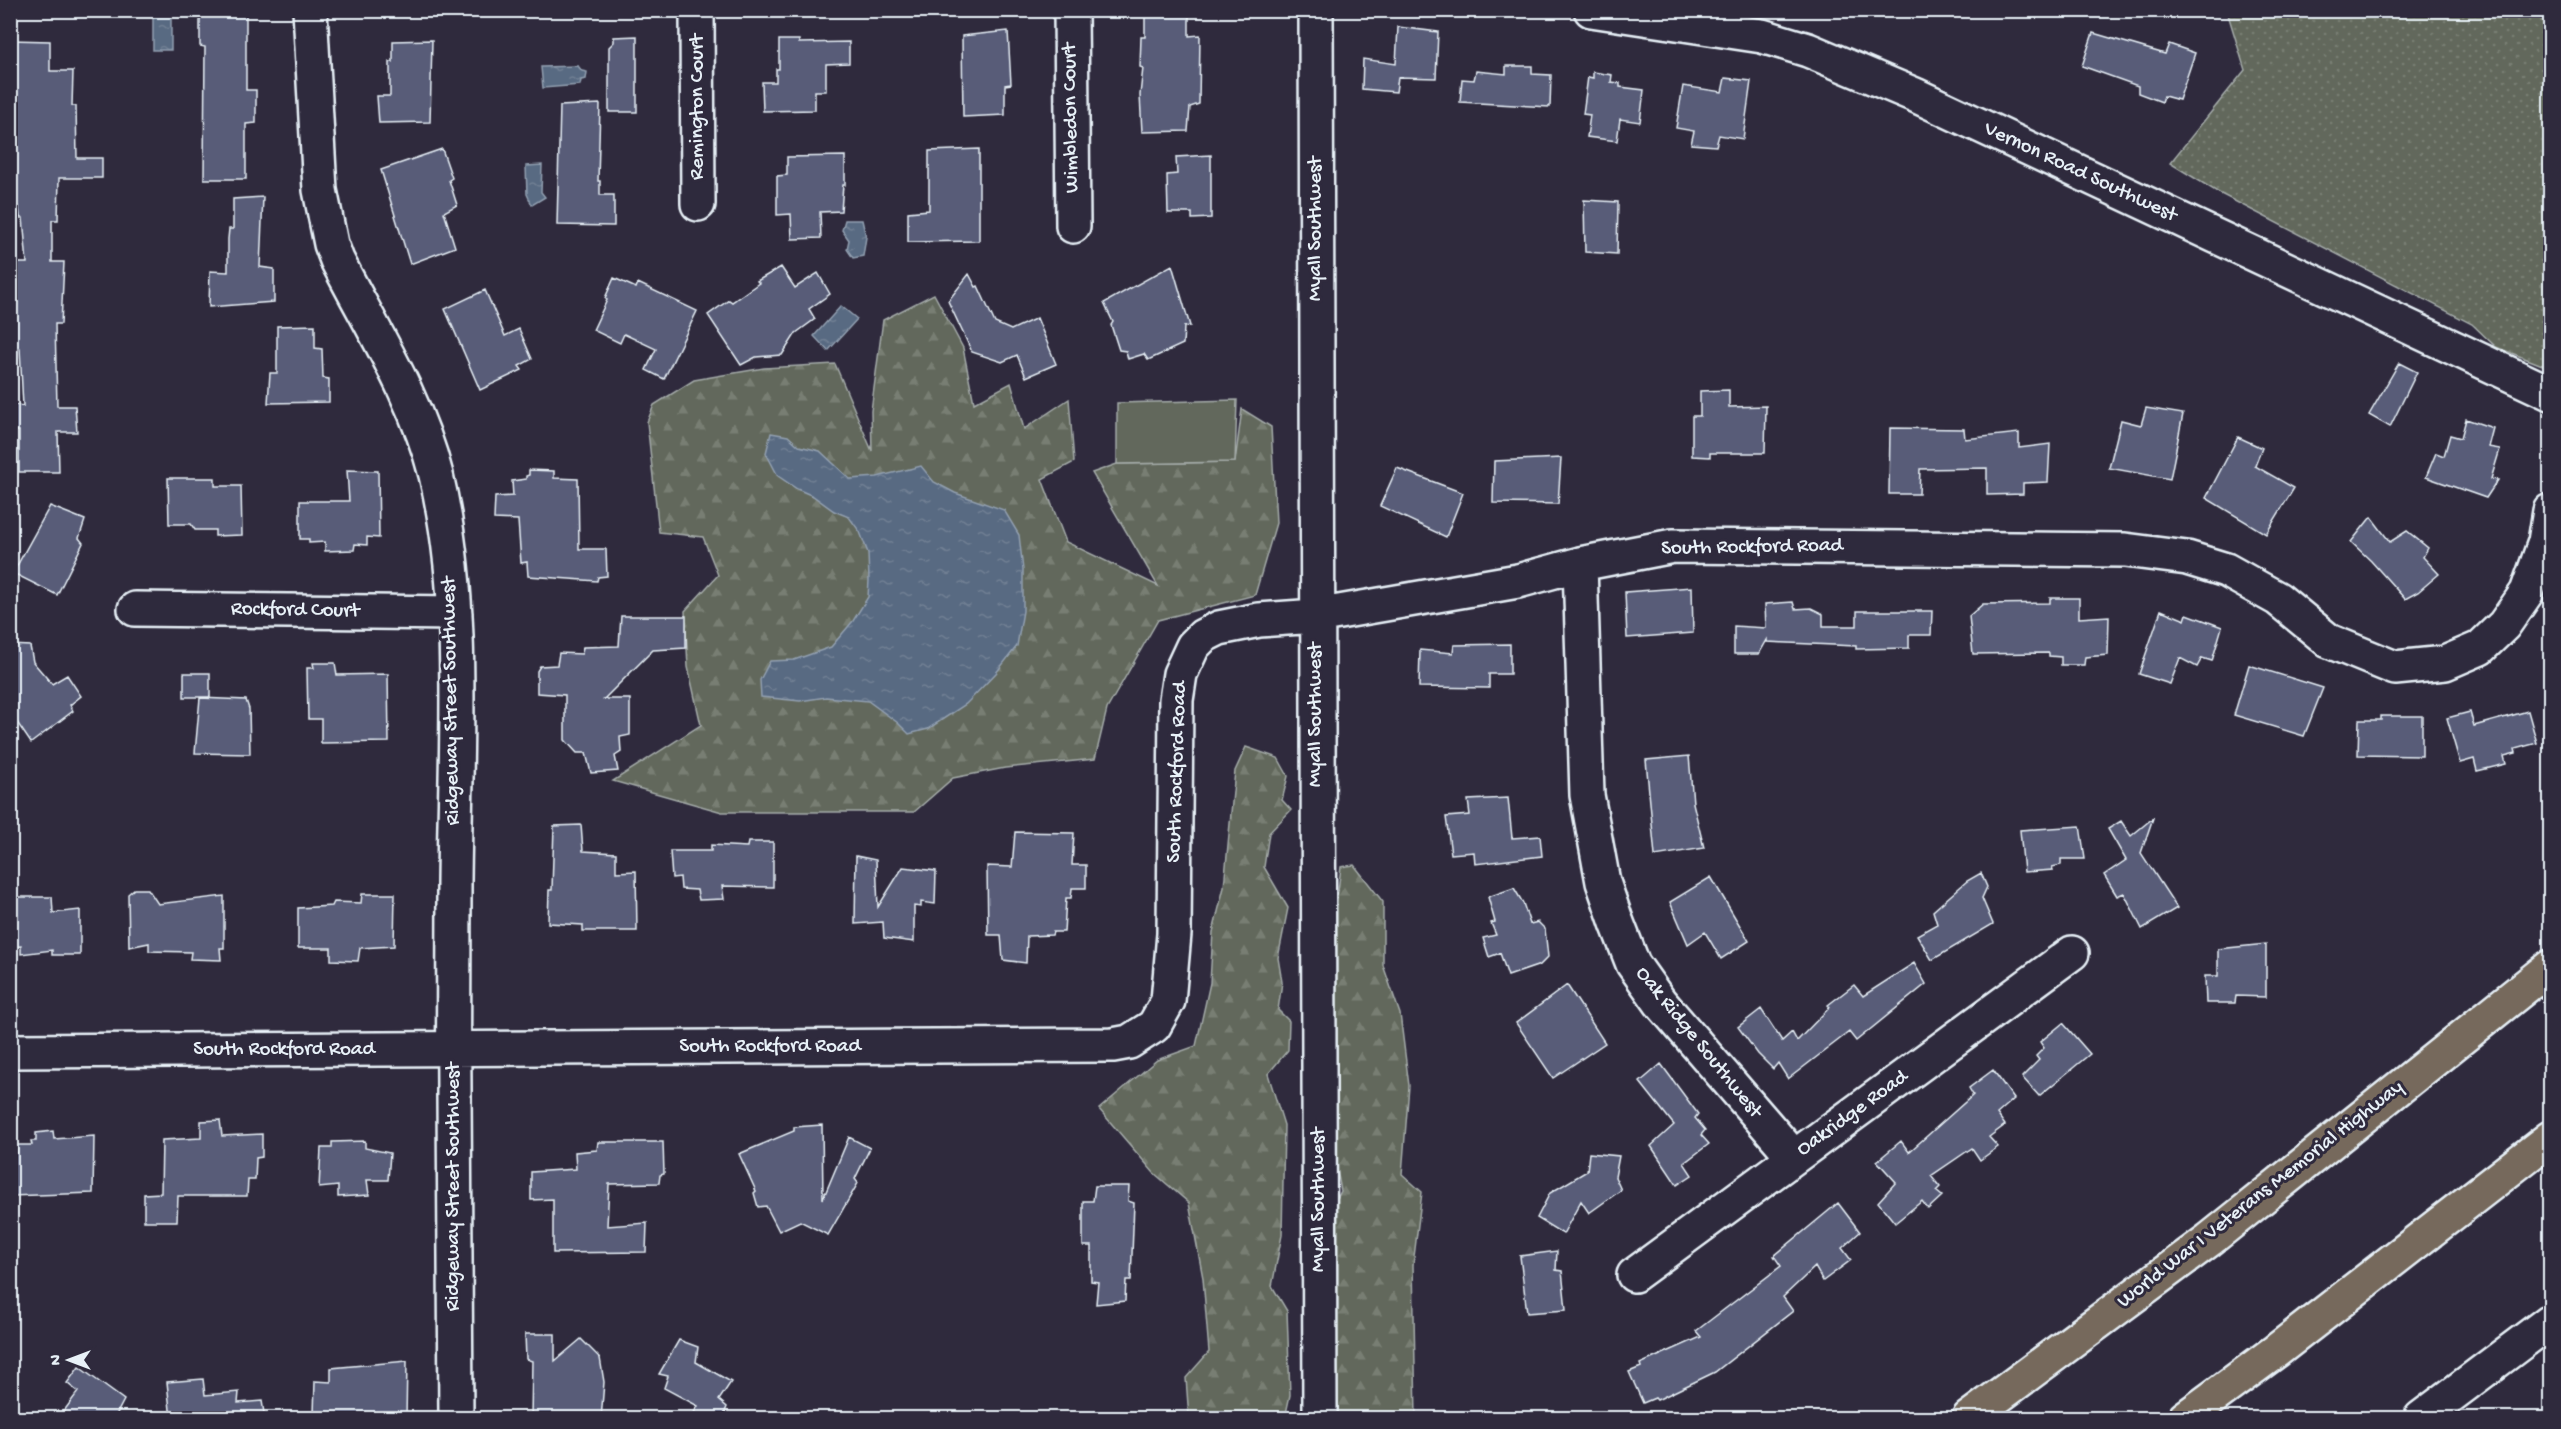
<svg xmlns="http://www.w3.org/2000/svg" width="2561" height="1429" font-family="'Gochi Hand',sans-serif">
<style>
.grass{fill:url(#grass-dots);stroke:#a5acaa;stroke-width:1.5}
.forest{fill:url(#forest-firs);stroke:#a5acaa;stroke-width:1.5}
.green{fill:#62685b;stroke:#a5acaa;stroke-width:1.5}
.water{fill:url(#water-ripples);stroke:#92a0b1;stroke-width:1.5}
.building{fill:#585c78;stroke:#e8f1f8;stroke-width:1.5}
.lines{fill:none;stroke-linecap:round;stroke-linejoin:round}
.minor-casing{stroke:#e8f1f8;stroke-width:38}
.highway-casing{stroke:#e8f1f8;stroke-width:38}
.minor{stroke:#2f2a3d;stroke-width:33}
.highway{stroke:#76695c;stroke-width:33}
.labels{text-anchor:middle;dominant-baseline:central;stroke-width:6;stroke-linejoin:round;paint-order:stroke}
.street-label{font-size:21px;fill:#e8f1f8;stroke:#2f2a3d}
</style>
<defs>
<pattern id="grass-dots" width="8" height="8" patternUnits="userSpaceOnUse" patternTransform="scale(1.5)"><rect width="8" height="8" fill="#62685b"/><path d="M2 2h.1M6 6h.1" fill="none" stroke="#787e73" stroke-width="1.8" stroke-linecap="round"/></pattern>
<pattern id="forest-firs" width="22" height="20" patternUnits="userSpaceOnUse" patternTransform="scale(1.5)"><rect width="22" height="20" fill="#62685b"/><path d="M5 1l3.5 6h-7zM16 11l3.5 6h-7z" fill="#787e73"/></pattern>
<pattern id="water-ripples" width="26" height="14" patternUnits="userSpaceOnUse" patternTransform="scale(1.5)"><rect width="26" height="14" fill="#596a82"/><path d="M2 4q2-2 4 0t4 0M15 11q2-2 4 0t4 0" fill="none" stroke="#718094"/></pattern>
</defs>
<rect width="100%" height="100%" fill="#2f2a3d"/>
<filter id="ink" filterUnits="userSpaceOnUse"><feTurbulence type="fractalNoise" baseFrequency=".0167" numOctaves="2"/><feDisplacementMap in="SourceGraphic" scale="12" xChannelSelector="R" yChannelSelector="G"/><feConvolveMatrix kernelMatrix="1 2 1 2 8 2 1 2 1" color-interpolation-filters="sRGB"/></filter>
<g filter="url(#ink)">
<path class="grass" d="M2227 11H2550V368L2496 347 2472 324 2219 193 2170 163 2245 70Z"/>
<path class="forest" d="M934 294 963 348 974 403 1011 383 1024 429 1069 399 1074 462 1042 479 1066 542 1158 586 1092 473 1117 464 1235 462 1242 409 1271 427 1276 523 1255 595 1158 620 1107 709 1095 759 1005 768 953 778 914 812H722L613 781 701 725 688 667 685 611 718 575 703 537 659 532 647 422 654 405 694 380 764 368 835 364 872 451 871 411 883 320Z
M1246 747 1278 758 1288 776 1282 800 1291 810 1269 833 1264 867 1288 908 1278 958 1282 982 1278 1010 1289 1021 1288 1050 1268 1074 1284 1125 1282 1235 1272 1286 1287 1311 1290 1395 1285 1418H1224V1413L1215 1418H1189L1186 1378 1209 1352 1203 1278 1189 1203 1154 1173 1099 1109 1157 1060 1196 1046 1210 983 1213 932 1224 887 1235 771Z
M1354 865 1383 902V965L1400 1014 1409 1086 1402 1174 1422 1192 1413 1265 1416 1418H1338L1334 1312V1205L1341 1191 1331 1138 1332 939 1341 867Z"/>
<path class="green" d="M1237 400 1235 462 1117 464V403Z"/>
<path class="water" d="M163 10 171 16V50H153V16Z
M578 66 582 71 587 72 586 79 581 80 580 85 543 88 541 67Z
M542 165 541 192 545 197 532 205 527 194 526 166Z
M845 220H862L866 237 863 256 853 258 847 249 849 240 842 230Z
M841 306 857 319 828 351 814 336Z
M771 433 788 436 799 446 820 451 850 479 877 477 921 466 934 482 955 493 1004 510 1019 535 1023 570V611L1017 646 996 673 966 704 928 729 909 734 898 723 868 701 826 697 800 701 761 697 760 680 770 661 794 660 831 647 853 621 868 597 869 580 868 553 860 532 849 517 834 511 813 496 797 489 778 476 766 453Z"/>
<path class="building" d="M200 10H246V90H256V123L246 124V179H204L205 47 200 46Z
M1145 10H1189V36L1200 35 1199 104 1190 107 1188 131 1142 132 1140 95 1143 68 1140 67 1141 37H1145Z
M1398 27 1438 32 1436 78 1398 77 1396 92 1362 89 1363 59 1396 64Z
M1008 31 1011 84 1005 85V115L963 117 962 36Z
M2093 33 2165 54 2169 44 2195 53 2179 100 2164 96 2162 102 2138 93V86L2082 66Z
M637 36V112H609V47L614 42V37Z
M10 40 50 41V71H73L72 106H76L77 158H102V178H59L58 220H52V262H64L61 324H55L57 406H75L77 432H58L59 472H19V431H11V404L23 406 20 348 10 349 12 263H27L23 218H20L19 207H10Z
M432 40 430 122 379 123 377 96H390V62H393V41Z
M779 40H799V43L849 42V63L826 64V91H815V110L763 111 762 82H776V69H779Z
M1506 66H1532V74L1551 75 1550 107 1460 102 1462 79 1474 80 1476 71 1506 74Z
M1593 72 1612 75 1611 82 1620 83V87L1644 90 1640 122 1620 119 1617 141 1587 137 1590 115 1583 114 1588 77 1593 78Z
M1725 78 1751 81 1743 139 1719 135 1716 146 1691 144 1694 131 1676 128 1683 86 1722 92Z
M600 104 598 181H600V195H614V226L557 225 560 106Z
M442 149 452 178 449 180 457 205 444 212 455 247 410 264 381 170Z
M979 149V241L908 242V212L929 210V151Z
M1211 155V218L1192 219V213H1168L1167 175 1177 174 1176 157Z
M845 156V185H843L841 211 820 212 821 238 792 239 791 214 777 215V176L787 175V157Z
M263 197 260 267 274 269V302L209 307 210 271 228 272V239L229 229H233V199Z
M1584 200 1618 202 1617 254 1585 252Z
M1172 265 1190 326 1184 327 1183 344 1148 360 1144 354 1128 359 1126 351 1119 350 1111 325 1113 322 1104 303Z
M781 267 795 288 818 273 830 294 809 309 815 319 796 333 782 355 756 357 741 365 708 315 729 300 732 302 759 283 757 281Z
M969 274 976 287 978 286 995 323 1011 330 1037 318 1056 364 1026 377 1017 355 1002 362 972 352 948 301Z
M614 278 636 288 638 283 697 311 664 379 646 370 656 349 624 334 620 343 593 330 607 300 605 298Z
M485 290 505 336 519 329 532 359 519 366 522 370 480 390 445 309Z
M315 325V348L322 349 323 378 329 379V402L268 403 270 373H277V326Z
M2399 363 2417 372 2390 427 2369 415Z
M1729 390V407L1766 406 1765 453H1710V457L1692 456V416H1700V391Z
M2146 408 2183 414 2170 479 2109 468 2121 420 2141 425Z
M2466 419 2493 428 2488 447 2500 449 2491 479 2498 480 2486 498 2426 477 2436 453 2444 456 2450 435 2461 438Z
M1890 428 1964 429 1965 439 2019 433V448L2050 444 2048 482 2023 483V494L1987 495V468L1920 469 1919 494H1889Z
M2238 437 2262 448 2255 466 2294 488 2266 534 2206 498Z
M1561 458 1558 504 1493 503 1494 461Z
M1397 468 1463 493 1446 537 1380 506Z
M347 470 378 471 379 538 367 537V545L355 544 354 550 325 551V542L309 543V539H300V501H349Z
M529 470 554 471V478L578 479 579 549H606L607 576 598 577 597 581 528 576 527 562 521 563 518 520 494 519 495 497 513 496 512 481 526 479V476L529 475Z
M168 478H215V486H241L242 535 215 536V530H195L191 524H169Z
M50 506 85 520 79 538 83 543 57 595 13 573Z
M2371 517 2390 542 2407 531 2428 548 2423 557 2439 574 2418 592 2405 599 2371 561 2351 542Z
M1692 587 1693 633 1627 638 1625 592Z
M2050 598H2079V618L2109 616 2108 655 2085 657 2084 665H2061V657L2049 656V653L1973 654 1969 616 1983 604 2050 603Z
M1793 602 1795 609 1811 608 1823 614V626H1857V611H1932L1931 635H1909V648L1856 649V646L1767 642V640L1759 654H1734V626L1766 628 1765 604Z
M2161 610 2185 620 2187 614 2222 627 2212 661 2202 658 2197 667 2180 658 2170 684 2139 674Z
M621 616H686V648L653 650 604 699H630V735L620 737 621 752 615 756 618 771 591 773 586 753H577L565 740V695L537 693V671L540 666 557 665 559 653 582 654 583 647 619 646Z
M1510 644V674H1489V688L1419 687 1420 650 1453 653 1454 645Z
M10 645 30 646 33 662 52 684 67 675 81 696 70 705 73 711 31 743 10 712Z
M313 663H335L337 675 388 674 389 742 321 743V719H308L307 668H314Z
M2249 665 2323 688 2304 736 2234 715Z
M184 673H210V697H184Z
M200 698 246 700 249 709 250 754 195 753Z
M2528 711 2537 743 2515 749 2516 753 2504 756 2506 764 2477 771 2474 759 2460 763 2447 718 2470 712 2474 726Z
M2381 716H2422V756L2358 755 2359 720H2381Z
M1689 756 1693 803 1704 848 1655 856 1646 760Z
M1508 798 1512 838 1540 836 1542 856 1475 864 1474 852 1451 854 1446 817 1470 815 1468 800Z
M2153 818 2141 853 2177 908 2142 929 2124 893 2117 896 2104 875 2126 860 2108 829 2121 821 2131 836Z
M581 825 583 851 616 853V872L636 871 637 931H583V925L548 923 549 890H552L554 826Z
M2080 826 2085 859H2061V865L2052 867 2053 870 2024 872 2020 830Z
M1015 832 1074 833 1072 865H1086V888H1072L1071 898H1066L1064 932H1053L1052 935 1027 936 1026 963 1003 960 1001 935H988L987 866 1012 867Z
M748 842H773V887L722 886 724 899 699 900 697 890 681 889 680 877 672 878 670 851H711V845L747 847Z
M856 856 876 860 878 907 903 867 936 871 935 904 921 902V907L914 906V942L884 938 883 922 855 924Z
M1981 873 1987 887 1982 898 1993 924 1932 960 1917 935 1937 924 1933 911 1967 881Z
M1711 877 1749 941 1721 959 1705 932 1688 944 1670 902Z
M1514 888 1523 903 1530 924 1538 922 1545 929 1548 957 1540 965 1508 976 1500 953 1489 957 1483 938 1496 935 1491 923 1495 922 1488 897Z
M134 889H148L158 904 224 896V948H220L221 960 190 959 191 952 149 951V943L129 947 128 894Z
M362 894H395L394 946 360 948 358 961 331 960V948H298V908L332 906 334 902 361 903Z
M10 897H52L53 913 80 910V955H52V950L21 954V946L10 947Z
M2266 944V997L2236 996 2235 1003H2206L2205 976H2218V949Z
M1914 963 1926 984 1856 1041 1849 1032 1788 1079 1778 1063 1773 1069 1758 1054 1738 1027 1761 1009 1782 1041 1792 1032 1797 1041 1830 1007 1828 1005 1854 985 1863 996Z
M1567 985 1605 1043 1553 1078 1516 1023Z
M2063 1023 2090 1054 2039 1096 2022 1077 2039 1060 2036 1056 2044 1048 2040 1042Z
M1661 1064 1698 1114 1695 1118 1705 1130 1701 1135 1709 1144 1684 1163 1692 1175 1677 1185 1651 1146 1674 1125 1640 1082Z
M1993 1070 2014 1099 1997 1114 2005 1125 1989 1137 1998 1147 1980 1160 1972 1148 1931 1176 1940 1187 1936 1191 1942 1196 1928 1209 1922 1201 1895 1223 1878 1202 1896 1182 1877 1161 1901 1141 1909 1152 1973 1095 1969 1088Z
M220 1120 222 1136 262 1134V1157L256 1158 255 1180H248L247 1196H178L177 1221H144V1194L161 1193 162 1140 201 1138V1121Z
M822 1125 823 1199 849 1137 870 1148 855 1179 858 1183 828 1235 800 1221 779 1231 766 1206 758 1207 754 1193 756 1191 739 1154 794 1131V1127Z
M53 1131 54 1139 94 1136 93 1193 10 1196V1154L17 1153 16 1145H32L31 1141H36V1133Z
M365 1141V1148L390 1153 388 1180H367L369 1195 338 1197V1186L319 1188 321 1148H332V1142Z
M598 1142H663L664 1174 660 1175 659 1183 609 1184 607 1226 647 1223 646 1252 553 1253V1199L531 1200V1172L576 1169 575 1152 597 1150Z
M1589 1153 1619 1156 1615 1177 1621 1190 1589 1213 1581 1201 1563 1234 1537 1218 1550 1193 1587 1171Z
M1095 1186H1129L1128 1201 1134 1203 1131 1280H1126L1125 1301 1096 1304 1098 1282 1091 1281V1246H1083V1201H1093Z
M1838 1203 1860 1232 1842 1248 1851 1260 1823 1281 1815 1267 1783 1297 1793 1311 1715 1372 1657 1400 1655 1398 1643 1403 1629 1372 1641 1367 1640 1364 1701 1337 1696 1331 1781 1266 1774 1256Z
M1557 1251 1556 1270 1562 1271 1566 1310 1527 1313 1520 1256Z
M525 1334H555V1361L581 1339 600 1358 604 1382 601 1419H531L532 1361 526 1359Z
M679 1340 698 1347 696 1362 731 1382 719 1400 727 1407 722 1419H690L698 1406 664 1388 668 1376 659 1374Z
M407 1361 406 1419H334V1413L314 1415 315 1381 331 1382V1368Z
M79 1367 124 1400 114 1419H58L78 1392 67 1383Z
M203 1379 205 1395 239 1392 238 1403 262 1401 265 1419H171L167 1382Z"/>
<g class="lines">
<g class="minor-casing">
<path id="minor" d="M310 10 320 190 331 244 337 260C373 330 417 399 436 475 467 605 455 751 454 884 453 1062 454 1240 456 1418
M697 10 698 204
M1071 10 1073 226
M1316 10 1320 1418
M1591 10 1762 36 1808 50 1915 95 2550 393
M1580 564 1587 795 1603 882 1617 923 1633 964 1660 1002 1794 1157
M135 609 455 613
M10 1051 1113 1045 1129 1042 1154 1026 1168 1001 1174 934 1176 700 1180 674 1193 646 1203 636 1219 628 1259 620 1316 616 1518 581 1580 564 1673 546 2125 550 2187 558 2226 570 2278 599 2329 641 2395 668 2445 663 2480 648 2504 625 2527 592 2545 542 2550 511
M1634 1275 2072 953
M2421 1418 2550 1321"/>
</g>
<g class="highway-casing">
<path id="highway" d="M1969 1418 2209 1240 2550 967
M2185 1418 2276 1351 2550 1138"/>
</g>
<use href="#minor" class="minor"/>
<use href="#highway" class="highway"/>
</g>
</g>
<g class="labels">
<g class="street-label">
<text transform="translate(698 107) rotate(-90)">Remington Court</text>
<text transform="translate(1072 118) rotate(-91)">Wimbledon Court</text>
<text transform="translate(2080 173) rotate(25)">Vernon Road Southwest</text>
<text transform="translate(1316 229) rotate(-90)">Myall Southwest</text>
<text transform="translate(1752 548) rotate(-1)">South Rockford Road</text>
<text transform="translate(295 611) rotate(1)">Rockford Court</text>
<text transform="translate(452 701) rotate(-91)">Ridgeway Street Southwest</text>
<text transform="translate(1316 715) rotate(-90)">Myall Southwest</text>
<text transform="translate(1178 772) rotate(-88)">South Rockford Road</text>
<text transform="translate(1698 1043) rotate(51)">Oak Ridge Southwest</text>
<text x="770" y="1047">South Rockford Road</text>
<text x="284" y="1050">South Rockford Road</text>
<text transform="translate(1853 1114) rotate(-36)">Oakridge Road</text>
<text transform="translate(454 1187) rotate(-90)">Ridgeway Street Southwest</text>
<text transform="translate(2261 1195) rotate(-38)">World War I Veterans Memorial Highway</text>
<text transform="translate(1319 1200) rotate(-90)">Myall Southwest</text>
</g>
</g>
<rect width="2561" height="1429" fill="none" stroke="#2f2a3d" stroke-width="36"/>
<rect x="18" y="18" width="2525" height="1393" fill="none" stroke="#e8f1f8" stroke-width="2" filter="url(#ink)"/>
<g transform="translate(69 1360) rotate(270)" stroke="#2f2a3d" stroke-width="4.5" paint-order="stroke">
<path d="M0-4.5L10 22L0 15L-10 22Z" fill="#e8f1f8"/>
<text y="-9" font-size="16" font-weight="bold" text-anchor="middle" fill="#e8f1f8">N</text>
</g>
</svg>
